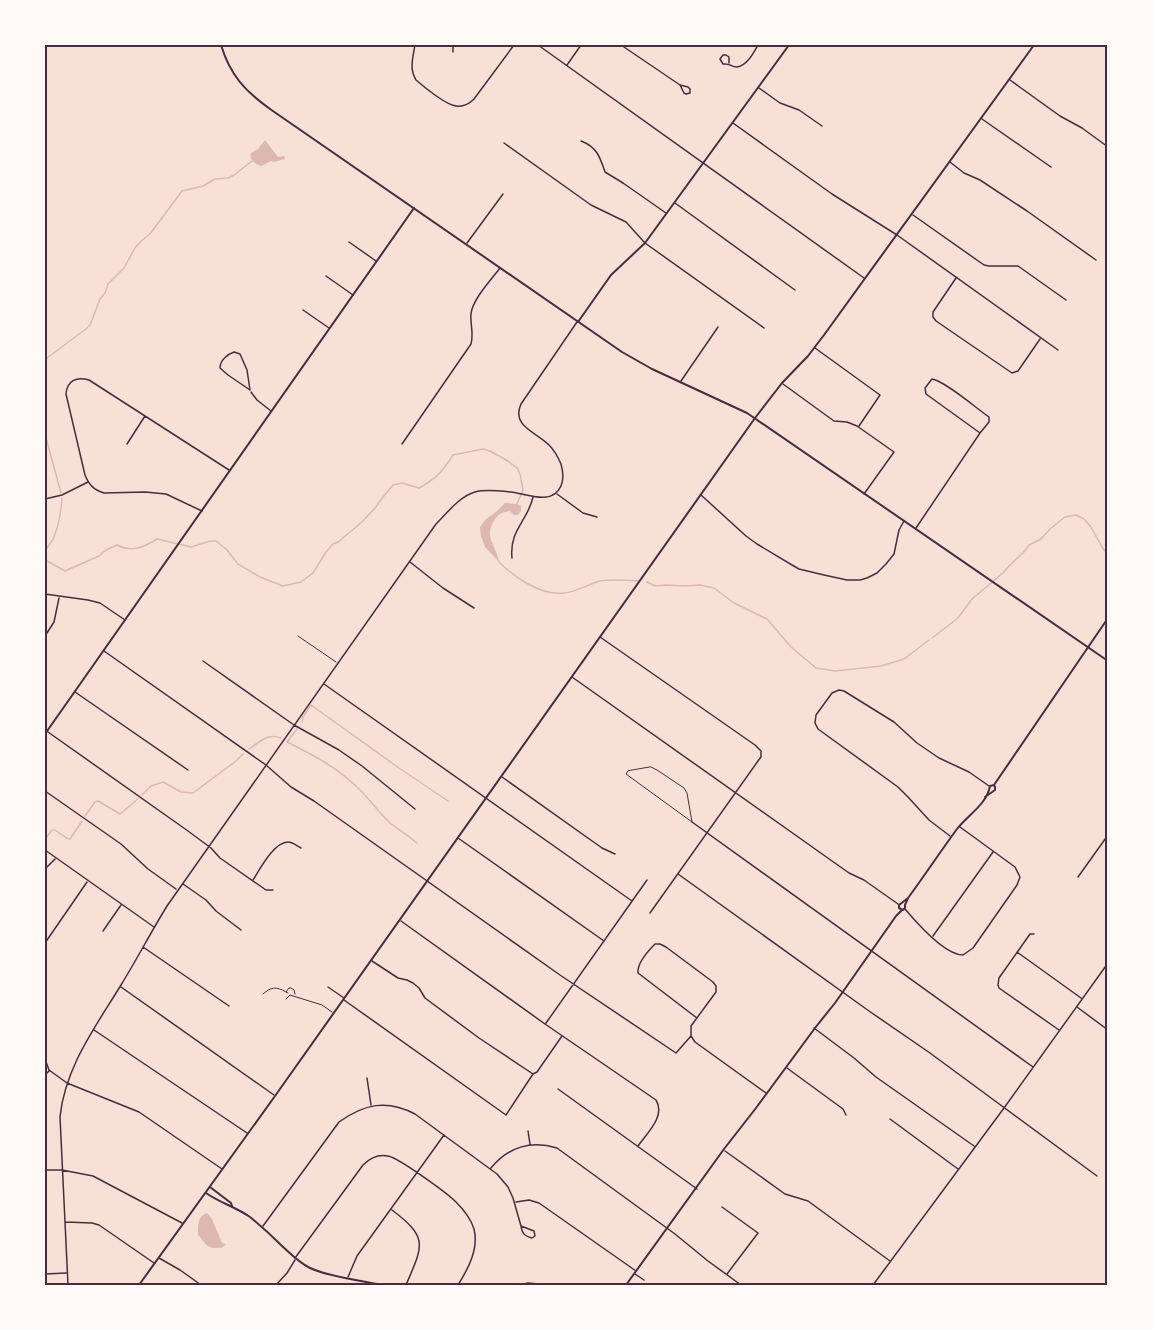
<svg xmlns="http://www.w3.org/2000/svg" width="1153" height="1330" font-family="'Source Sans 3',sans-serif">
<style>
.water{fill:#dcb8b0}
.lines{fill:none;stroke-linecap:round;stroke-linejoin:round}
.stream{stroke:#dcb8b0;stroke-width:1.5}
.service{stroke:#4a2c40;stroke-width:1}
.minor{stroke:#4a2c40;stroke-width:1.5}
.tertiary{stroke:#4a2c40;stroke-width:2}
.primary{stroke:#4a2c40;stroke-width:2}
.neatline{fill:none;stroke:#4a2c40;stroke-width:2}
</style>
<rect width="100%" height="100%" fill="#f7e1d7"/>
<path class="water" d="M265 140 278 157 284 156 285 159 274 162 271 161 261 166C255 164 249 160 251 153L258 149Z
M505 503 517 504 521 506V511L518 515H514L510 511C502 512 498 514 494 521 483 537 497 546 499 562L485 547 481 536 480 527 485 520 497 511Z
M207 1213 212 1219 222 1243 226 1244C221 1249 224 1247 217 1248 205 1248 206 1243 198 1235 198 1227 197 1216 207 1213Z"/>
<g class="lines">
<path class="stream" d="M45 364 47 358 86 329 90 325 100 299 105 293 108 284 124 268 135 248 141 241 150 234 182 191 203 186 215 179 228 178 234 175 252 161
M45 434 61 493
M45 552C47 547 51 543 53 539 59 526 61 512 62 498
M45 560 65 571 99 556 106 550 117 545C132 553 144 547 157 539L191 547 210 541H216L227 550 238 564 260 577 283 586 301 582 313 573 326 552 333 544 338 542 362 522 375 508 383 497 393 485 402 483 419 488C437 478 442 472 453 455L483 449 490 451 508 461 517 468 520 474 523 490 517 504
M499 562C514 577 541 596 564 593 577 592 588 584 600 581 612 579 625 580 638 581
M647 582 655 586 666 585 686 586 700 585 714 588 734 603 767 619 791 647 816 668 835 671 881 666 904 659 929 640
M932 638 958 618 972 599 1003 573 1011 564 1023 553 1029 545 1041 539 1050 529 1065 517 1076 515 1084 519 1091 527 1102 547 1108 555
M302 722 303 717 311 705 399 768 448 801
M297 729 287 742C313 755 337 767 358 788 370 799 378 812 390 823 399 830 408 835 417 843
M249 749C261 741 267 733 281 738
M142 795 151 786 163 782 181 792 193 793 236 761 243 754
M85 816 95 802 98 801 120 814 138 799
M45 839 52 830H55L68 839H70L82 821"/>
<path class="service" d="M298 636 336 662
M651 767 657 770 684 788 687 793 692 822 626 774 628 771Z
M288 993 286 992 289 988H291L294 990 295 994
M263 994C271 987 276 986 286 992
M286 999 290 995 322 1005 332 1012"/>
<path class="minor" d="M415 45C413 57 409 69 416 80 424 87 446 105 456 106 463 107 469 104 474 99L514 45
M453 45V52
M538 45 864 278
M621 45 680 85 688 87 690 89V93L686 94 684 93 680 85
M729 63V57L726 55H723L720 59 723 64C730 63 731 67 737 67 747 66 754 52 758 45
M567 65 581 45
M1010 80 1060 116 1082 128 1108 147
M759 88 780 103 799 110 822 126
M982 119 1051 167
M733 123 832 194 897 235 1058 350
M581 141C597 147 600 157 605 172L623 183 666 213
M504 143 591 205 626 222 645 243 764 328
M950 162 964 173 980 180 1027 211 1096 260
M675 203 795 290
M913 215 984 265 989 266H1018L1066 300
M349 242 376 261
M467 243 503 194
M326 276 353 295
M956 278 933 312V317L936 321 1012 373 1018 371 1040 339
M303 310 329 328
M815 348 880 395 859 426
M234 352 240 354 247 370 250 390 228 375 220 368C220 360 228 354 234 352Z
M932 379C945 381 976 408 989 417V422L980 433 926 394 925 388Z
M681 381 718 327
M783 384 834 421 847 422 857 426 894 452 864 494
M251 392 257 400 271 411
M127 444 145 416
M402 444 471 344C474 333 470 324 471 314 472 300 491 280 500 268
M557 494 583 513 597 517
M701 495 746 536 757 544 792 565 799 569 824 575 847 580H860L867 578 877 573 886 564 894 554 899 530 904 521
M45 499 62 495 88 482
M202 511 166 494 145 492 104 493C94 490 89 485 85 475L66 394C67 381 76 376 89 380L229 470
M916 528 980 433
M512 558C509 530 528 521 533 497
M410 562 443 588 474 608
M45 594 88 600 100 603 125 620
M45 636 54 622 59 598
M600 637 755 745 761 751V757L758 761 650 913
M104 651 266 765 291 787 314 801 560 975 676 1053 691 1036
M203 661 294 725 339 750 362 766 415 809
M572 677 849 873 864 880 898 904
M324 684 632 901
M75 692 188 770
M48 732 188 831 211 848 220 858 266 890H273
M502 777 602 848 615 854
M45 791 121 844 148 869 176 889
M692 822 1033 1067
M950 836 929 820 908 797 898 787 818 729 815 723 816 715 832 693 839 690 844 691 894 722 917 743 939 758 969 772 989 786
M458 838 604 941
M45 850 154 927
M45 869 55 859
M678 874 869 1011 930 1053 1097 1176
M1078 877 1108 835
M253 880C260 869 274 842 288 842 293 842 297 846 301 848
M183 884 206 900 216 911 241 930
M905 909C916 922 945 955 963 955L973 948 1017 885 1020 877 1015 867 960 827
M401 921 545 1024 656 1100C666 1116 647 1133 638 1146
M103 931 121 905
M1034 934H1030L999 978 998 985 999 988 1059 1030
M933 936 993 852
M45 943 87 882
M143 947 229 1006
M1017 952 1081 998
M372 961 398 978 407 980 413 983 419 988 425 998 479 1038 533 1074
M121 987 274 1095
M328 987 344 998
M344 1000 506 1115 533 1074 537 1072 562 1036
M1077 1007 1108 1030
M697 1018 638 973C637 963 648 951 655 944H660L666 947 713 982 716 986V992L691 1026V1036L695 1042 766 1093
M546 1023 647 880
M814 1028 854 1058 876 1077 974 1146
M94 1030 247 1133
M45 1059 49 1070 67 1083 139 1112 222 1169
M787 1068 843 1109 846 1115
M45 1075 49 1071
M367 1078 371 1105
M558 1089 697 1189
M890 1119 958 1169
M528 1131 530 1144
M725 1151 785 1194 808 1201 890 1261
M491 1168C508 1147 531 1140 557 1148L675 1234 708 1261 741 1285
M45 1170H62L93 1176 182 1223
M516 1202 529 1200 539 1203 636 1271
M722 1207 758 1233 727 1274
M392 1210C429 1238 423 1245 406 1285
M65 1222 92 1223 99 1225 154 1263
M263 1226 339 1122C364 1104 387 1099 415 1114L497 1174 508 1187 513 1198 521 1226
M521 1226 534 1231 535 1236 532 1238C524 1236 522 1233 521 1226Z
M159 1258 180 1270 201 1285
M295 1258 363 1165C370 1158 378 1154 388 1156 399 1158 447 1193 456 1202 463 1209 471 1219 474 1229 479 1249 468 1269 458 1285
M45 1274 66 1273
M635 1274 644 1280
M348 1277 357 1256 444 1135
M68 1285 60 1117C65 1067 96 1026 121 985 137 959 151 932 167 906L436 524C447 513 460 496 475 492 486 489 500 491 511 492 527 494 552 506 561 486 564 479 563 471 561 464 558 457 554 450 549 445 536 432 511 426 521 404L577 322
M276 1285 287 1273 295 1260
M519 1285 528 1283 550 1285
M873 1285 1004 1108 1108 963"/>
<path class="tertiary" d="M578 322 611 275 645 243 789 45
M755 418 782 383 808 356 824 335 1034 45
M45 734 414 208
M985 797 995 790V787L994 785
M908 898 899 905V908L903 910 905 908V905L908 898C925 875 940 852 957 829 968 815 987 804 990 786L994 785 1108 618
M210 1187 231 1203 232 1206
M206 1193C220 1203 236 1207 250 1217 261 1226 271 1235 281 1245 290 1253 298 1262 310 1268 329 1277 359 1280 381 1285
M626 1285 724 1149 756 1108 815 1028 835 1003 896 916 902 910"/>
<path class="primary" d="M221 45C230 75 245 91 270 109L622 352 652 369 747 413 1108 661
M139 1285 275 1096 755 418"/>
</g>
<rect width="1153" height="1330" fill="none" stroke="#fffaf5" stroke-width="93"/>
<rect x="46" y="46" width="1060" height="1238" class="neatline"/>
</svg>
